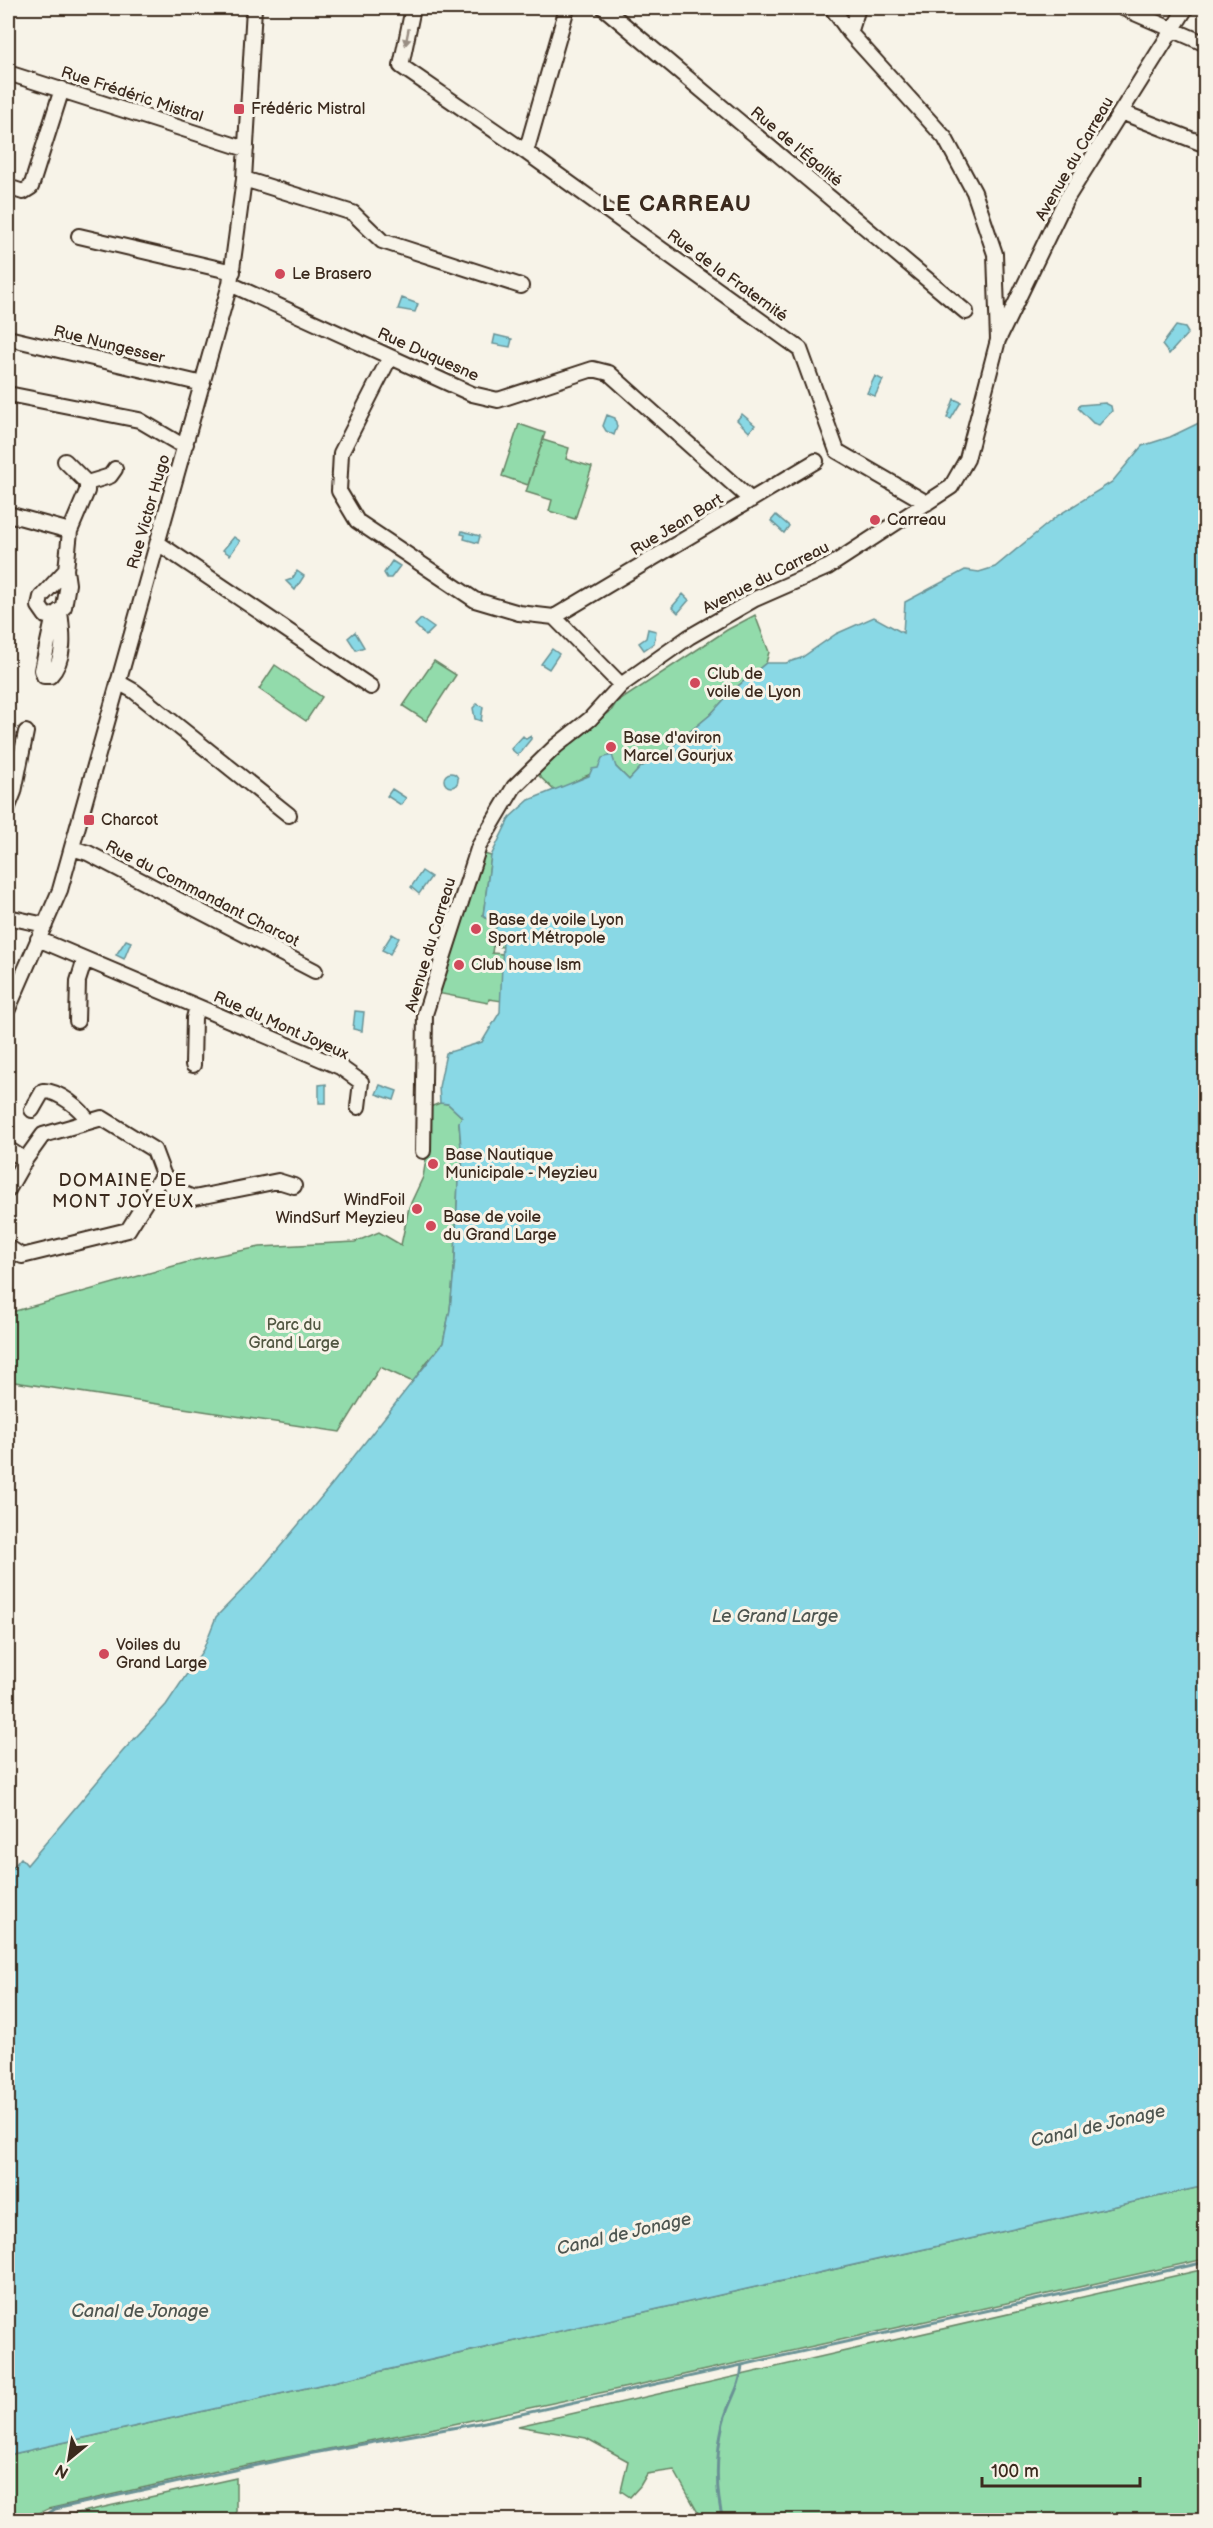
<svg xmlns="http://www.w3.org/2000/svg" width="1213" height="2528" font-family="'Balsamiq Sans',sans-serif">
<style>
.green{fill:#92dbab;stroke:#668264;stroke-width:1.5}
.water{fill:#89d8e5;stroke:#6a9295;stroke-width:1.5}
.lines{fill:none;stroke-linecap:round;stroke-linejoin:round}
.stream{stroke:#6a9295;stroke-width:3}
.minor-casing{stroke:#3b2a1e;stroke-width:18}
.minor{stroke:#f7f3e8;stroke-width:14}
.oneway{fill:#998e83}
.poi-dot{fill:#d1495b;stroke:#f7f3e8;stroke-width:2}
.labels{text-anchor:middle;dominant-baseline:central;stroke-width:6;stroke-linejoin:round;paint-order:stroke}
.street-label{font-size:16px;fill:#3b2a1e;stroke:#f7f3e8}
.poi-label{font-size:16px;fill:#3b2a1e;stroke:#f7f3e8;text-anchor:start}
.park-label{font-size:16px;fill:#515641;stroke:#f7f3e8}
.neighbourhood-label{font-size:18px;letter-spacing:1.5px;fill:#3b2a1e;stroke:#f7f3e8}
.water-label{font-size:18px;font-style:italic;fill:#4e5650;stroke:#f7f3e8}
.district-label{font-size:22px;font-weight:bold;letter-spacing:1.5px;fill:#3b2a1e;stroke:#f7f3e8}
</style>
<rect width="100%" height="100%" fill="#f7f3e8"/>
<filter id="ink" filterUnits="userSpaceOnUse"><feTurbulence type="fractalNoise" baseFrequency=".0167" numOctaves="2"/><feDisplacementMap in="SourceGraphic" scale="12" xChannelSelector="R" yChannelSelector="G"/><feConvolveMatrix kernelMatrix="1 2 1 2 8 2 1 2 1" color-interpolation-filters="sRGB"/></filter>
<g filter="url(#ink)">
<path class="green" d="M519 424 545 433 528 485 502 476Z
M543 440 569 448 566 459 592 467 575 519 549 511 552 500 526 492Z
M755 615 769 652 766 663 732 691 710 715 663 754 641 767 629 780 616 767C594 769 576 782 555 791L535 772 611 711 616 703 727 630Z
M434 661 456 675 426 721 403 706Z
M275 665 322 697 306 721 259 689Z
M481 853 491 856 483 916 497 926 493 933 503 941V947L493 946 492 953 503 954 502 1001 489 999 488 1003 437 993Z
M440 1103 448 1104 462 1117 459 1123 463 1172 458 1181 455 1259 450 1310 443 1343 426 1363 413 1382 380 1367 340 1432 8 1381V1313L195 1260 260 1247 355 1242 379 1232 401 1245 409 1207 423 1177 426 1159 425 1109Z
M1205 2186V2259L656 2381 435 2428 222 2470 48 2509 25 2520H8V2455Z
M1205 2269V2520H702L674 2470 647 2474 640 2486 630 2497 621 2491 628 2461 586 2438 518 2426Z
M236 2478V2520H56L64 2516Z"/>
<path class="water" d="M402 298 418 304 415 312 398 309Z
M1176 326 1185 328 1188 333 1169 354 1162 345Z
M495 335 512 339 510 347 493 344Z
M875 376 883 380 875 396 867 393Z
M954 399 961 402 951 419 947 418Z
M1105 403 1111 406 1112 411 1099 425 1093 423 1078 408 1080 405Z
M742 414 755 425 749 432 737 420Z
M607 415 615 418 617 427 614 435 606 431 603 426Z
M1205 420V2186L8 2455V1873L21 1858 27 1865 123 1751 166 1705 203 1650 216 1617 255 1577 333 1483 443 1343 450 1310 455 1259 458 1181 463 1172 459 1122 462 1117 448 1104 440 1103 439 1087 446 1053 482 1042 500 1012 503 941 493 933 497 926 483 916 491 856 510 817 529 800 589 776 592 769 598 768 602 758 612 755 616 767 629 780 641 767 663 754 710 715 732 691 766 663H786L801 658 836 634 874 617 903 633 905 602 965 570 979 572 995 567 1057 516 1112 482 1142 446 1170 437Z
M776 515 789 526 784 533 771 521Z
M462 531 480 536 478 543 464 539 465 535 461 534Z
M234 537 240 541 230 555 223 550Z
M392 561 400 566 391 578H387L384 573Z
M297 571 304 576 295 590 286 581 292 579Z
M683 594 689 600 678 613 672 607Z
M421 619 434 628 426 636 415 625Z
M648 629 656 631 654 643 644 650 639 643 646 638Z
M355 632 364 647 356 650 348 638Z
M552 649 559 654 549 669 541 664Z
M477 704 483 707 481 721 475 719 473 708Z
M523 736 526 739 531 736V739L518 755 511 749Z
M444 780a7 7 0 1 1 14 0a7 7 0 1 1-14 0Z
M392 789 406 798 401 805 387 796Z
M422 871 431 877 419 894 411 887Z
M392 934 399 938 390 954 382 950Z
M126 940 131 942 124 959 116 955Z
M355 1011 364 1012 362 1031 353 1029Z
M326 1084V1103H319V1085Z
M380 1085 397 1091 394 1100 376 1094Z"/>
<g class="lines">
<path class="stream" d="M39 2520 55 2509 308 2454 485 2422 1206 2262
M723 2520C715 2490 716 2454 723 2423 728 2402 741 2387 742 2365"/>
<g class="minor-casing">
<path id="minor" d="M413 8 401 66 526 152 800 349 837 451 927 503
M604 8 966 312
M832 8 850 33 945 138 974 192 995 254 998 340
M1123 8 1206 44
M850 33 858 8
M8 73 246 149
M1121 112 1206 145
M526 152 567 8
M244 179 353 213 382 241 521 286
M8 187 23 192 31 187 62 89
M79 236 233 272
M230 284 472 394 498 400 593 369 609 373 751 500
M8 338 203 384
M390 357 341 453 339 491 357 521 475 600 519 613 554 617 621 685
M8 394 139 420 178 443 186 444
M87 483 110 476 115 469
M8 514 70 531 87 491V483L65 461
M158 543 371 687
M66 570 68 584 64 607 54 615 46 616 39 606 41 597 66 570 70 531
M54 615 42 670 44 676H50C66 659 63 634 60 612
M554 617 816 461
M118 682 134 691 289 815
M8 807 14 792 26 732
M72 848 88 853 315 971
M8 917 45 925
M38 939 340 1067 361 1082 358 1107
M8 1009 60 890 230 284 244 179 254 8
M77 1021 78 981 85 959
M193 1065 194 1018 197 1007
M32 1110 43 1091C57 1090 83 1109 88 1122
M8 1149 25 1160 43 1135 102 1118 154 1150 163 1174 174 1190 194 1198 278 1181 294 1186
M423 1151 425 1014 479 846 514 787 556 746 590 719 621 685 689 637 755 599 828 567 951 487 967 459 998 340 1065 201 1186 8
M8 1190 25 1160
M8 1247 22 1256 128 1230 163 1174"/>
</g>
<use href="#minor" class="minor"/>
</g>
<defs><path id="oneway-solid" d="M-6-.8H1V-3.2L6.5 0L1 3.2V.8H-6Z" transform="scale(1.5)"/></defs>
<use class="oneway" href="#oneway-solid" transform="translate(407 37) rotate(101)"/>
</g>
<g class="poi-dot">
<rect x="233" y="103" width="12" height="12" rx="3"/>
<circle cx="280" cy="274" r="6"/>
<circle cx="875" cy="520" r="6"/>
<circle cx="695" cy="683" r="6"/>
<circle cx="611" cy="747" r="6"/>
<rect x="83" y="814" width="12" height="12" rx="3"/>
<circle cx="476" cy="929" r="6"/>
<circle cx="459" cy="965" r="6"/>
<circle cx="433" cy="1164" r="6"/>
<circle cx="417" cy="1209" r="6"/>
<circle cx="431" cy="1226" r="6"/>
<circle cx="104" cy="1654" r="6"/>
</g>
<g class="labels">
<g class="street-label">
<text transform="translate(132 95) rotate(18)">Rue Frédéric Mistral</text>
<text transform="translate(796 147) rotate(40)">Rue de l'Égalité</text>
<text transform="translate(1075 159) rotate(-60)">Avenue du Carreau</text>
<text transform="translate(727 276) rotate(36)">Rue de la Fraternité</text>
<text transform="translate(109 345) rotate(14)">Rue Nungesser</text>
<text transform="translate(428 355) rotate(24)">Rue Duquesne</text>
<text transform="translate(149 512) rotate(-74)">Rue Victor Hugo</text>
<text transform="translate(677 525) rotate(-31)">Rue Jean Bart</text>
<text transform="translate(766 578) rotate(-27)">Avenue du Carreau</text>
<text transform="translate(202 894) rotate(27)">Rue du Commandant Charcot</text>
<text transform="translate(431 945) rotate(-73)">Avenue du Carreau</text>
<text transform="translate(281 1026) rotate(24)">Rue du Mont Joyeux</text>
</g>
<g class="poi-label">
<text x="251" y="109">Frédéric Mistral</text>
<text x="292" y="274">Le Brasero</text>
<text x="887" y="520">Carreau</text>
<text x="707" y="674">Club de<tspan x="707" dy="18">voile de Lyon</tspan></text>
<text x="623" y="738">Base d'aviron<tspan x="623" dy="18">Marcel Gourjux</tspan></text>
<text x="101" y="820">Charcot</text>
<text x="488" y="920">Base de voile Lyon<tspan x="488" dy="18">Sport Métropole</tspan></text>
<text x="471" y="965">Club house lsm</text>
<text x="445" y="1155">Base Nautique<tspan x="445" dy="18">Municipale - Meyzieu</tspan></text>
<text x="405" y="1200" text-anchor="end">WindFoil<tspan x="405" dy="18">WindSurf Meyzieu</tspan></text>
<text x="443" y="1217">Base de voile<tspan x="443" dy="18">du Grand Large</tspan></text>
<text x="116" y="1645">Voiles du<tspan x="116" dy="18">Grand Large</tspan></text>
</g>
<g class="park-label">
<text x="294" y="1325">Parc du<tspan x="294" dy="18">Grand Large</tspan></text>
</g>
<g class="neighbourhood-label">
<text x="123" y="1180">DOMAINE DE<tspan x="123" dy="21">MONT JOYEUX</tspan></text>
</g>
<g class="water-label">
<text x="775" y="1616">Le Grand Large</text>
<text transform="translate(1098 2126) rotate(-13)">Canal de Jonage</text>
<text transform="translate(624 2234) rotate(-13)">Canal de Jonage</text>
<text x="140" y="2311">Canal de Jonage</text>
</g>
<g class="district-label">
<text x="677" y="204">LE CARREAU</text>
</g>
</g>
<rect width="1213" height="2528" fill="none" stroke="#f7f3e8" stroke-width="30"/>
<rect x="15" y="15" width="1183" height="2498" fill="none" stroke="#3b2a1e" stroke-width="2" filter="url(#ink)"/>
<g transform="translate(69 2459) rotate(210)" stroke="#f7f3e8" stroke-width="4.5" paint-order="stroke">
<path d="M0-4.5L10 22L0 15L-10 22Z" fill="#3b2a1e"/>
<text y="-9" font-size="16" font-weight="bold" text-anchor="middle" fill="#3b2a1e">N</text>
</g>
<path d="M982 2477v9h158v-9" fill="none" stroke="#3b2a1e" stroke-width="3"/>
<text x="991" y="2477" font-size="18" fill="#3b2a1e" stroke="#f7f3e8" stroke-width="4.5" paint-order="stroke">100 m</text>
</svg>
